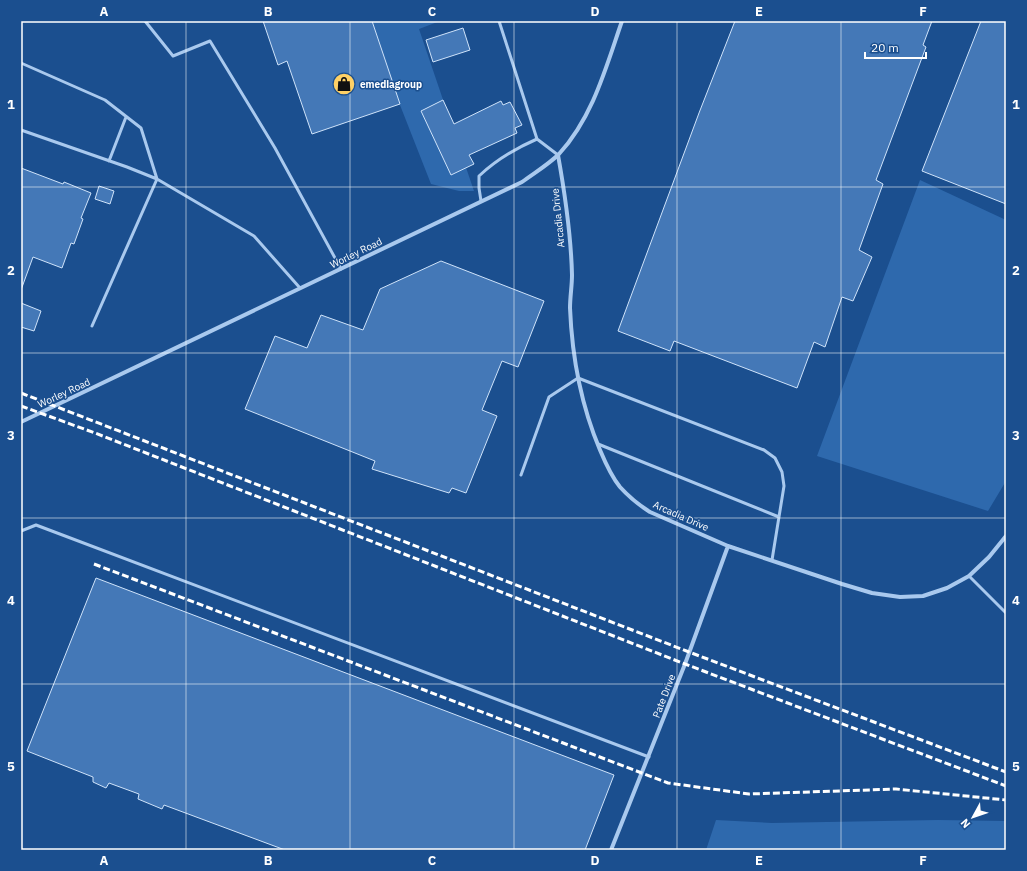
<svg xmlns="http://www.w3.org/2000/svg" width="1027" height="871" font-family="'IBM Plex Sans',sans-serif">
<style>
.green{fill:#2e69ad}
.building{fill:#4478b7;stroke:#cfe3fa}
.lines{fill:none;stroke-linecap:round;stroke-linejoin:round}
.service{stroke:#a9c9ee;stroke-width:3}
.minor{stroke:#a9c9ee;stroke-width:4}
.rail{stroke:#fff;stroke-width:3;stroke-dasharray:7 3;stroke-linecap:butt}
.grid{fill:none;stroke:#fff;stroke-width:1;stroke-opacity:0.55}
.labels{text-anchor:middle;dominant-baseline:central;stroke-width:3;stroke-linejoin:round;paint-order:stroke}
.poi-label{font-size:10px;font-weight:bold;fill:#fff;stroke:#1b4f8f;text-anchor:start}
.street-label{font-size:10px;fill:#fff;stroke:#1b4f8f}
.neatline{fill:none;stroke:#fff;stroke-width:1.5}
.grid-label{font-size:13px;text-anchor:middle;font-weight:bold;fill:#fff}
</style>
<rect width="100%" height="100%" fill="#1b4f8f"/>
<path class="green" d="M367 21H440L419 29 474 191H459L431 184Z
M920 180 1006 220V481L988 511 817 456Z
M716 820 772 823 938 820 1006 821V850H706Z"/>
<path class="building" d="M263 21H372L400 104 312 134 287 61 278 65Z
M735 21H932L923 45 926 47 876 180 883 184 859 250 872 257 853 301 842 297 825 347 814 342 797 388 674 341 670 351 618 331 699 113Z
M981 21H1006V204L922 171Z
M463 28 470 50 433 62 426 40Z
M443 100 454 124 501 101 503 105 510 102 522 125 515 128 517 133 469 155 474 164 451 175 421 111Z
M21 168 63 184 64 182 91 193 81 218 83 219 74 244 71 243 62 268 33 257 21 290Z
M99 186 114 191 110 204 95 199Z
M441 261 544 301 518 367 502 361 482 410 497 416 466 493 452 488 449 493 372 469 375 461 245 409 275 336 307 348 321 315 363 330 380 289Z
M21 303 41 311 34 331 21 327Z
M96 578 614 775 585 850H285L164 805 162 809 138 799 139 794 109 783 106 788 93 782V777L27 751Z"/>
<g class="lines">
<path class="service" d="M145 21 173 56 210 41 275 148 341 269
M499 21 537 139
M21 63 105 100 141 128 157 179 92 326
M21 130 127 167 157 179 254 236 300 288
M109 161 126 117
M481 201 479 188V176C497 159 514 149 537 139L558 155
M598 444 779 517
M521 475 549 397 578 378 764 450 775 458 782 472 784 486 772 560
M21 531 36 525 649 757
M969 576 1006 613"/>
<path class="minor" d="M558 155C565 194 571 234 572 275 572 286 570 297 570 308 572 357 581 405 600 450 605 462 611 476 620 487 629 497 639 505 650 512L728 546 842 584 872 593 900 597 923 596 947 588 969 576 989 557 1006 536
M21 422 522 182C534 173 548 165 559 154 593 117 606 67 622 21
M611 850 685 664 728 546"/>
<path class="rail" d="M21 393 689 652 1006 772
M21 406 95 433 685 664 1006 786
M94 564 668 783 749 794 896 789 1006 800"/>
</g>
<path class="grid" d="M186 21V850M350 21V850M514 21V850M677 21V850M841 21V850M21 187H1006M21 353H1006M21 518H1006M21 684H1006"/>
<defs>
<g id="shop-disc" transform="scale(1.15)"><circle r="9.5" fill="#ffd166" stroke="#1b4f8f"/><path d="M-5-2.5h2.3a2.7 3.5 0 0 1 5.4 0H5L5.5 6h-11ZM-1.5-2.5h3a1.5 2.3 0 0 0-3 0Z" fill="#111"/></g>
</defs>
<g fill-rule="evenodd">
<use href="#shop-disc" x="344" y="84"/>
</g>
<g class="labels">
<g class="poi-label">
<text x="360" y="84">emediagroup</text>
</g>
<g class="street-label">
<text transform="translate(558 218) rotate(-96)">Arcadia Drive</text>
<text transform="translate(356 253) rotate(-26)">Worley Road</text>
<text transform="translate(64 393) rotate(-25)">Worley Road</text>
<text transform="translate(681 516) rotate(24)">Arcadia Drive</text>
<text transform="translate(664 696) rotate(-69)">Pate Drive</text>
</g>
</g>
<rect width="1027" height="871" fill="none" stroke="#1b4f8f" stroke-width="44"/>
<g transform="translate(973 817) rotate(230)" stroke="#1b4f8f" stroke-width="3" paint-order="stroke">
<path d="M0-3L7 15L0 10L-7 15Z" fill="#ffffff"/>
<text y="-6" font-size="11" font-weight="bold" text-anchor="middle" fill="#ffffff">N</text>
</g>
<path d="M865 52v6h61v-6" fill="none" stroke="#ffffff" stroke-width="2"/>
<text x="871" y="52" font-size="12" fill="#ffffff" stroke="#1b4f8f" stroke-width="3" paint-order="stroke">20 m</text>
<rect x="22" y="22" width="983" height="827" class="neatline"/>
<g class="grid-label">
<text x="104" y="16">A</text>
<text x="268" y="16">B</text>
<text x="432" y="16">C</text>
<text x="595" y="16">D</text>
<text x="759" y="16">E</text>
<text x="923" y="16">F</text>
<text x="11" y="109">1</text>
<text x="1016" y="109">1</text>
<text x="11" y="275">2</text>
<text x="1016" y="275">2</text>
<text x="11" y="440">3</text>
<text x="1016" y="440">3</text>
<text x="11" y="605">4</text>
<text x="1016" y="605">4</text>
<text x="11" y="771">5</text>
<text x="1016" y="771">5</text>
<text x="104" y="865">A</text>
<text x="268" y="865">B</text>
<text x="432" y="865">C</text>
<text x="595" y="865">D</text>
<text x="759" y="865">E</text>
<text x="923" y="865">F</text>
</g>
</svg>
